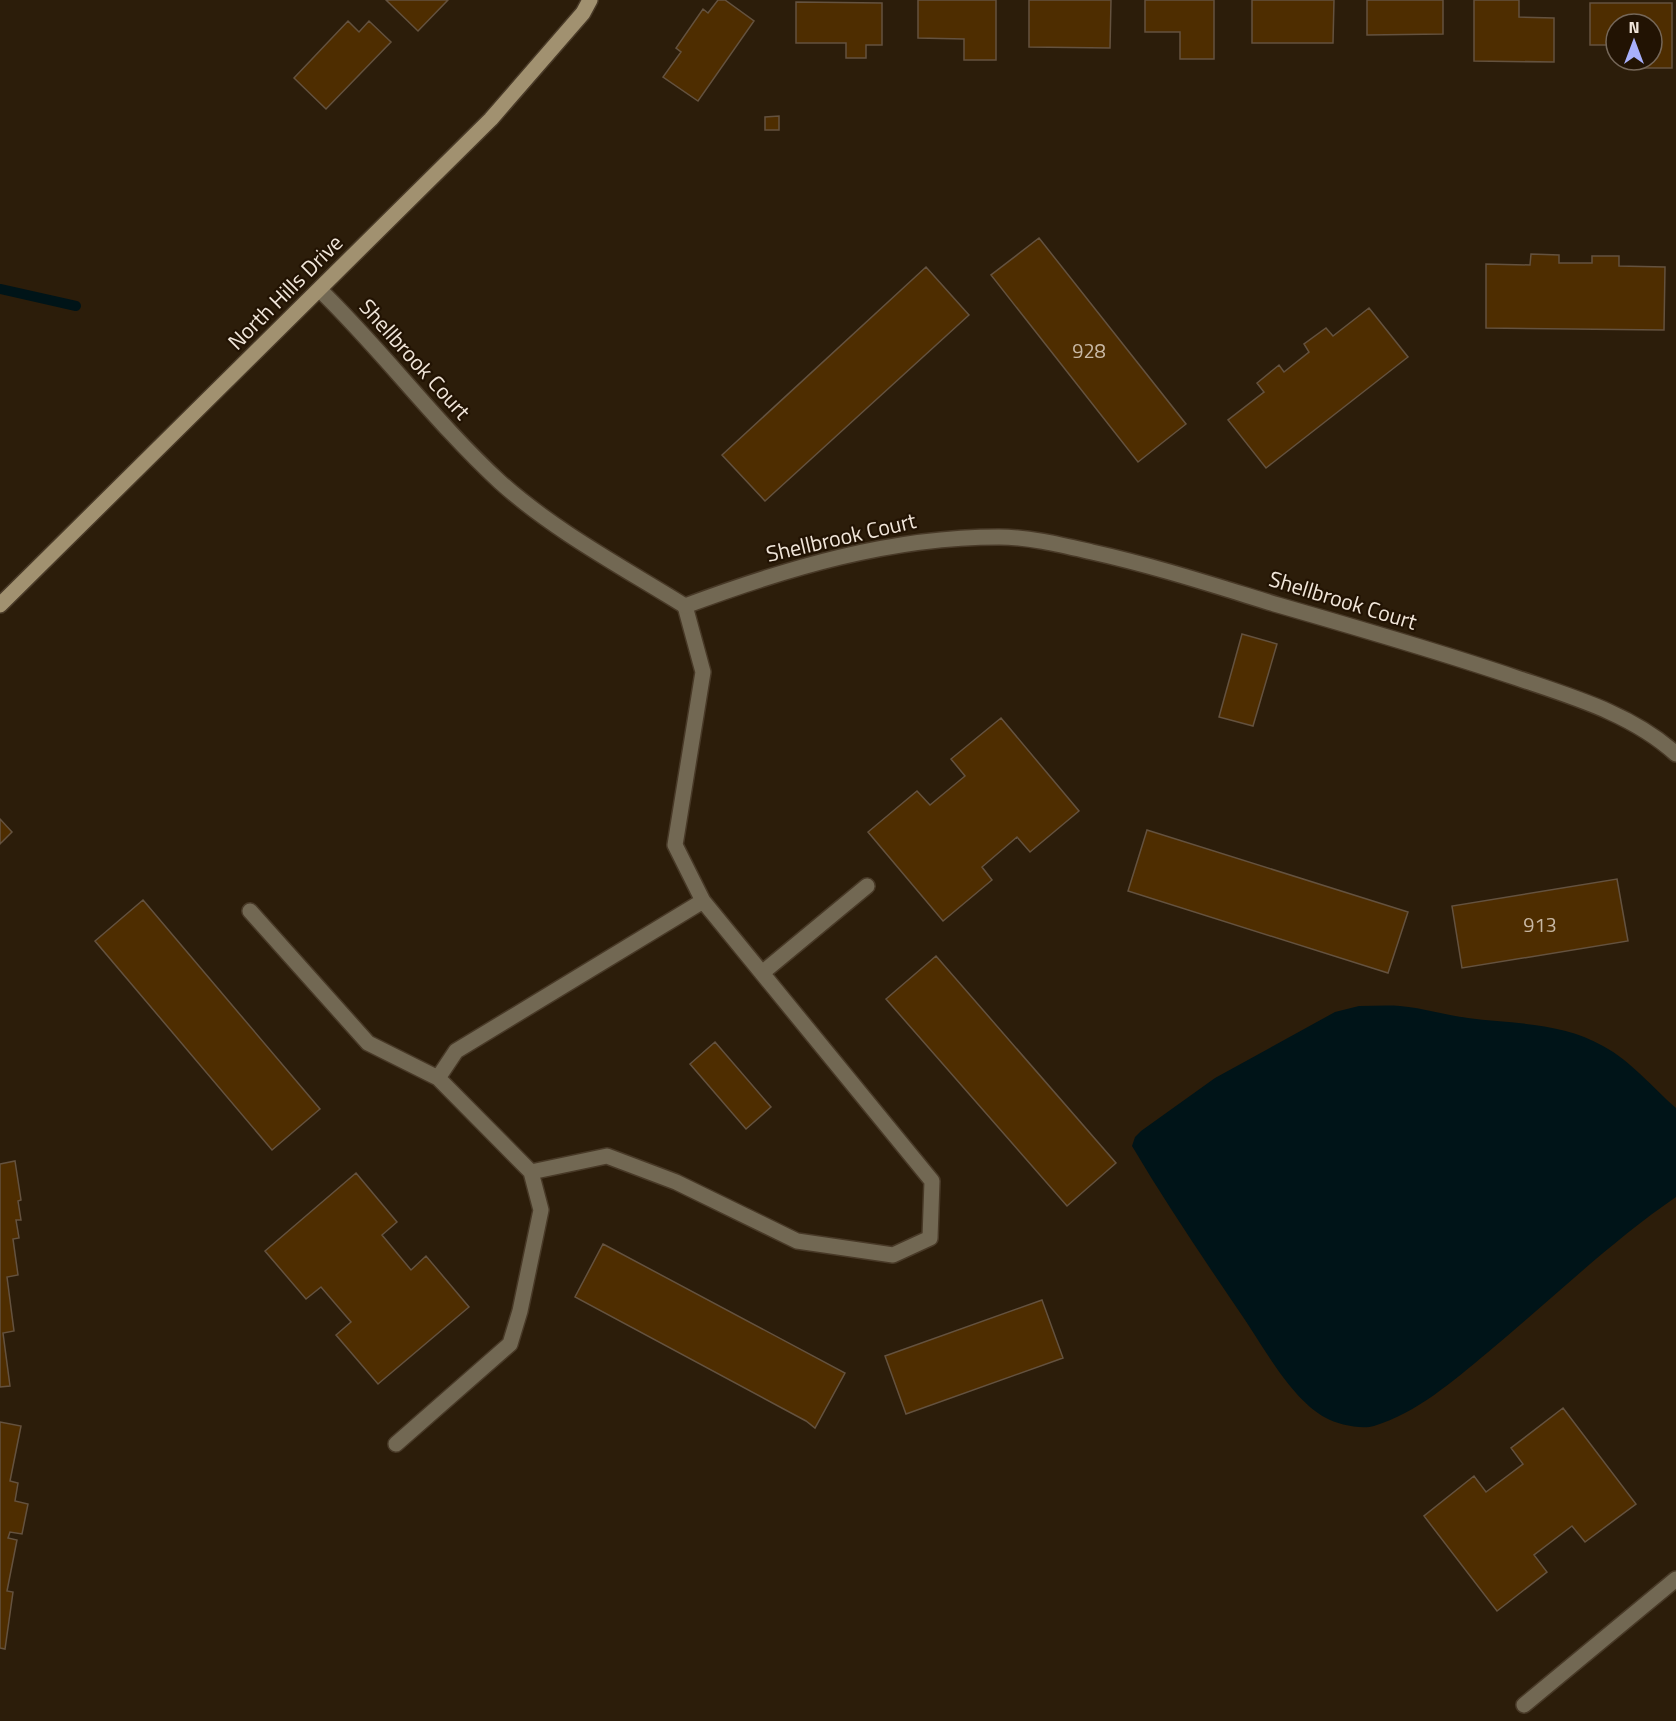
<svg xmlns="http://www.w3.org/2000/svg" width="1676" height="1721" font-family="'Titillium Web',sans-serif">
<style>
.water{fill:#001418}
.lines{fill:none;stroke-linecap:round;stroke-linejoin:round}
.stream{stroke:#001418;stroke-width:10}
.building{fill:#4e2d00;stroke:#64523f;stroke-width:1.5}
.lane-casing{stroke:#483927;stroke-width:18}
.street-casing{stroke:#483927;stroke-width:18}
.secondary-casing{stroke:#483927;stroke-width:18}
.lane{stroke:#726853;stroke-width:15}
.street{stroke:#726853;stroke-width:15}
.secondary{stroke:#a19170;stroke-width:15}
.labels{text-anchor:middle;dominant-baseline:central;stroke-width:4.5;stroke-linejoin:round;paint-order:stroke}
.number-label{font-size:20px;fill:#c8b8a4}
.street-label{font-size:22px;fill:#f1e6da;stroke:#221303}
</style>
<rect width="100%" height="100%" fill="#2c1d0a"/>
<path class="water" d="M1359 1006C1373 1006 1387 1005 1400 1006 1423 1008 1446 1015 1468 1018 1513 1024 1562 1022 1603 1046 1631 1061 1652 1087 1676 1108V1197C1609 1243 1550 1301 1487 1353 1453 1381 1417 1413 1374 1426 1361 1430 1337 1424 1326 1418 1291 1399 1265 1349 1243 1317 1205 1261 1167 1205 1132 1146L1135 1137 1141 1131 1215 1078 1335 1012Z"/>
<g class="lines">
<path class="stream" d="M0 289 76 306"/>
</g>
<path class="building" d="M386 0H448L418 31Z
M718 0H725L754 21 698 101 663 77 681 52 676 48 703 9 708 13Z
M918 0H996V60H964V39L918 38Z
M1029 0H1111L1110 48 1029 47Z
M1145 0H1214V59H1180V32H1145Z
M1252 0H1334L1333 43H1252Z
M1367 0H1443V34L1367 35Z
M1474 0H1519V17L1554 18V62L1474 61Z
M796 2 882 3V45H866V58H846V43H796Z
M1590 3H1672V68H1637L1636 60H1652V24H1616V45H1590Z
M348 21 359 32 369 21 391 42 326 109 294 78Z
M779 116V130H765V117Z
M1039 238 1186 424 1138 462 991 275Z
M1531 254 1559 255V263H1592V256H1619V266L1665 267 1664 330 1486 328V264L1530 265Z
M926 267 969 315 765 501 722 455Z
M1369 308 1408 357 1266 468 1228 420 1264 392 1257 383 1279 365 1284 372 1309 352 1304 344 1326 328 1333 336Z
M1242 634 1277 644 1253 726 1219 717Z
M1001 718 1079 811 1030 852 1017 837 982 867 992 880 943 921 868 832 917 791 930 805 965 776 951 759Z
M0 819 12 832 0 844Z
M1147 830 1408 912 1388 973 1128 891Z
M1617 879 1628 941 1462 968 1452 906Z
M143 900 320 1109 272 1150 95 941Z
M936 956 1116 1163 1067 1206 886 999Z
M715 1042 771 1107 746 1129 690 1064Z
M15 1161 21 1200 18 1201 21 1220H16L19 1238 13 1239 18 1275 7 1277 14 1331 3 1333 10 1386 0 1387V1164Z
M356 1173 397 1222 382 1235 411 1270 426 1256 469 1307 378 1384 336 1335 351 1322 321 1287 306 1299 265 1251Z
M603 1244 845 1373 815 1428 806 1421 575 1297Z
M1042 1300 1063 1358 906 1414 885 1356Z
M1563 1408 1636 1504 1585 1542 1572 1526 1534 1555 1547 1572 1497 1611 1424 1516 1474 1476 1486 1492 1523 1464 1511 1448Z
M0 1422 21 1426 10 1481 18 1483 15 1501 28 1504 22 1534 10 1532 8 1538 17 1540 7 1591 13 1592 5 1649 0 1648Z"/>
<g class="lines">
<g class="lane-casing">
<path id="lane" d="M685 606 703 672 675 845 703 901 932 1181 930 1238 893 1255 797 1241 676 1182 607 1156 531 1172 438 1078 456 1051 703 901
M250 911 368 1043 438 1078
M762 973 867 886
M396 1444 510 1344 520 1311 541 1210 531 1172
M1524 1705 1676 1579"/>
</g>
<g class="street-casing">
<path id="street" d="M320 290C383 351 435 422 500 482 553 530 624 568 685 606 787 568 890 537 999 537 1030 537 1062 545 1092 552 1155 566 1216 586 1278 605 1358 628 1438 651 1517 678 1573 697 1632 714 1676 754"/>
</g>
<g class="secondary-casing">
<path id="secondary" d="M0 605 491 119 583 13 590 0"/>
</g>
<use href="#lane" class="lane"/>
<use href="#street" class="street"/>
<use href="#secondary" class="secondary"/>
</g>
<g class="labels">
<g class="number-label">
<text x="1089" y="350">928</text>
<text x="1540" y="924">913</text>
</g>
<g class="street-label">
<text transform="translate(285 292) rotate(-45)">North Hills Drive</text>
<text transform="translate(415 359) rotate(48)">Shellbrook Court</text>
<text transform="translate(841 537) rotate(-13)">Shellbrook Court</text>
<text transform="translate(1343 600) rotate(17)">Shellbrook Court</text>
</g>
</g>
<g transform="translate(1634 42)"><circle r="28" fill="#221303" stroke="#756759" stroke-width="1.5"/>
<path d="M0-4.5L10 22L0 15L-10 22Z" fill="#a8b0fc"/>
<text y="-9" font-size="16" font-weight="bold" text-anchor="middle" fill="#f1e6da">N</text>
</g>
</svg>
